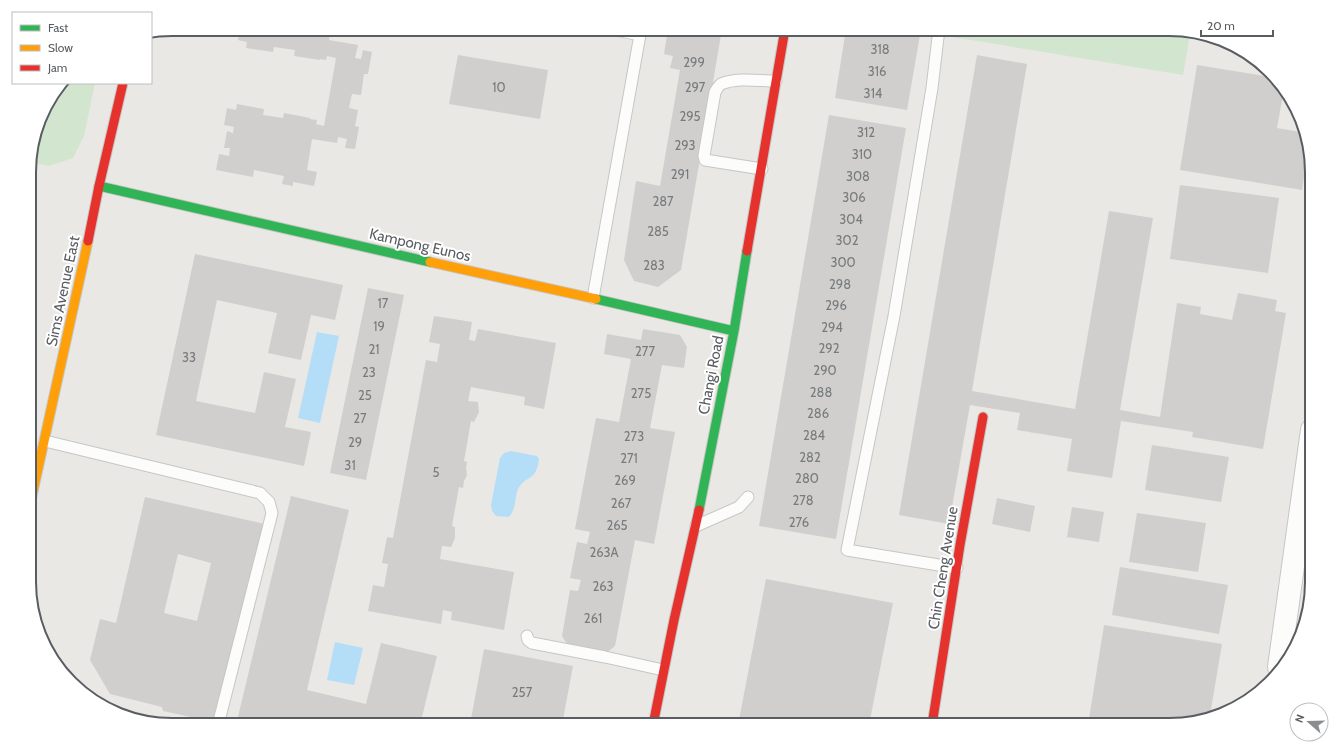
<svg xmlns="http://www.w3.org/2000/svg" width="1341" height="754" font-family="Cabin,sans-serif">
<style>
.green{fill:#d2e6cf}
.water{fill:#b4def7}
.building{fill:#d0cfcd;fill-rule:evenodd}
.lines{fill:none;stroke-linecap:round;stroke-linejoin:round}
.lane-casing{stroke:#c6c6c6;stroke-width:13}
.street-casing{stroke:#c6c6c6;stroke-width:24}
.fast-casing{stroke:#c5c5c4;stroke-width:11}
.slow-casing{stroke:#c5c5c4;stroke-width:11}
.jam-casing{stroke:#c5c5c4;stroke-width:11}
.lane{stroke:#fcfcfb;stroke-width:11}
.street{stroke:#fcfcfb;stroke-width:22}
.fast{stroke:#30b455;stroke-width:9}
.slow{stroke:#ff9f0a;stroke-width:9}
.jam{stroke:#e5322d;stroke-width:9}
.labels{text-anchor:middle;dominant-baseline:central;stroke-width:4;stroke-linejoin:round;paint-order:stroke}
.number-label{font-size:13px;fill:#787b7e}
.street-label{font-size:15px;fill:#595d62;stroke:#fff}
.rim{fill:none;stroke:#595d62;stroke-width:2}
</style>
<rect width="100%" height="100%" fill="#e9e8e4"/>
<path class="green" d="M941 29H1169L1190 35 1183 75 940 35Z
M64 83H95L84 136 73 158 49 166 30 162V154L44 109Z"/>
<path class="water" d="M317 332 339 336 320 423 298 418Z
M511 451 537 456 539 459C536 483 526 474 518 489 514 499 517 507 509 517L496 516 492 511 491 505 500 458 504 453Z
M335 642 363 648 354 685 327 680Z"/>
<path class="building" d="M240 29H331L329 40 358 45 355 58 361 59 363 50 372 52 368 74H364L361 95 352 94 349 108 358 110 355 126 359 127 355 149 345 148 347 139 338 137 337 143 312 139 307 170 317 172 314 186 293 182V186L282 184 284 176 254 170 253 177 216 170 219 154 229 156 230 148H224L227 131 233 133 234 127 224 125 227 108 236 110 237 104 264 109 263 115 283 118 284 113 310 118V119L317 120 316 124 324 126 336 58 327 56 326 60 320 59V60L294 56 295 50 274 47 273 52 246 48 247 42 238 40Z
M668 29H722L681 270 658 287 634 281 624 260 636 181 660 186 680 70 670 68 673 56 664 54Z
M846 29H921L907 110 835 98Z
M458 55 548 70 540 119 449 104Z
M977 55 1027 64 972 391 1075 409 1109 211 1153 218 1120 410 1160 417 1177 303 1201 307 1200 314 1232 320 1238 293 1277 300 1275 311 1286 313 1263 449 1192 437 1193 432 1121 421 1112 478 1067 471 1072 439 1017 430 1020 413 970 405 949 524 899 515Z
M1197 65 1271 77 1284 89 1277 128 1301 132 1308 152 1302 190 1180 170Z
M829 115 906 128 836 539 759 526Z
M1180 185 1279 198 1268 273 1170 259Z
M195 254 343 285 335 320 311 315 301 360 268 353 277 313 217 300 196 401 255 413 264 372 296 379 285 427 311 432 304 466 156 435Z
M368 288 404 295 366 480 330 473Z
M434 316 472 322 469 340 475 341 478 329 556 343 544 409 524 405 525 397 471 387 468 401 478 402 479 412 474 422 471 421 464 461 467 462 466 469 467 475 464 481 463 488 459 487 452 526 455 527V538L451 547 442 546 440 559 514 572 504 630 451 620 452 612 443 610 441 624 368 611 373 585 384 587 388 564 382 563 387 537 393 538 426 360 437 362 440 344 429 342Z
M643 329 680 335 687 347 684 368 662 365 650 428 675 432 654 544 635 540 615 646 605 654 570 649 562 636 570 590 578 591 581 580 570 578 577 542 587 544 590 532 575 529 596 418 619 422 631 359 604 354 607 334 641 340Z
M1152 445 1229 457 1221 502 1145 490Z
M291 496 349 510 307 690 366 704 381 643 437 656 420 725H254L237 721Z
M145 497 265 524 218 723 163 711 162 707 110 694 90 660 100 619 116 623ZM178 554 211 563 197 621 164 613Z
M997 498 1035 506 1030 532 992 524Z
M1072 507 1104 512 1099 542 1067 537Z
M1137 513 1206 523 1198 572 1129 562Z
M1120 567 1228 585 1219 634 1112 615Z
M766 579 893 603 869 725H738Z
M1104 625 1222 644 1210 715 1178 725H1088Z
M484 649 573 666 562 725H503L471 719Z"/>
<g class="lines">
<g class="lane-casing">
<path id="lane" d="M611 29 640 35
M939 29 932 88 894 316 847 550 957 568
M762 169 705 160 704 156 715 92C717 89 718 86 721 84 737 77 759 81 776 81
M593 298 641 29
M45 441 260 493 269 502 272 513 218 725
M696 526 739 507 748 497
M527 636 528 640 532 643 605 657 663 670"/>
</g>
<g class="street-casing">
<path id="street" d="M1279 667 1312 430"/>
</g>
<g class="fast-casing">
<path id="fast" d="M99 186 430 262
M596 299 734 331
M699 510 734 331 747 251"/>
</g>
<g class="slow-casing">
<path id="slow" d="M430 262 596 299
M30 505 88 241"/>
</g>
<g class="jam-casing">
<path id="jam" d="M88 241 99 186 123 83
M747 251 785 29
M653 725 674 620 699 510
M932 725 960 545 983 417"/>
</g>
<use href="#lane" class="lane"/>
<use href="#street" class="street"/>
<use href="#fast" class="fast"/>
<use href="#slow" class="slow"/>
<use href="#jam" class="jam"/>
</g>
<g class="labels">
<g class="number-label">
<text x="880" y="49">318</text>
<text x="694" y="62">299</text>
<text x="877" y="71">316</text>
<text x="499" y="87">10</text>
<text x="695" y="87">297</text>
<text x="873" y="93">314</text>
<text x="690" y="116">295</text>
<text x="866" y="132">312</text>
<text x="685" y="145">293</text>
<text x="862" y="154">310</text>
<text x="680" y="174">291</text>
<text x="858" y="176">308</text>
<text x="854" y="197">306</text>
<text x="663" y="201">287</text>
<text x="851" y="219">304</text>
<text x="658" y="231">285</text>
<text x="847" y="240">302</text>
<text x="843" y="262">300</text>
<text x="654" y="265">283</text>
<text x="840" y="284">298</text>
<text x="383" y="303">17</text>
<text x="836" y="305">296</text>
<text x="379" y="326">19</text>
<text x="832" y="327">294</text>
<text x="829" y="348">292</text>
<text x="374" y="349">21</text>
<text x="645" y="351">277</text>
<text x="189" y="357">33</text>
<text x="825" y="370">290</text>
<text x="369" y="372">23</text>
<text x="821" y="392">288</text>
<text x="641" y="393">275</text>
<text x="365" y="395">25</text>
<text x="818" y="413">286</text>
<text x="360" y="418">27</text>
<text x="814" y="435">284</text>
<text x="634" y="436">273</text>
<text x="355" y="442">29</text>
<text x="810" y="457">282</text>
<text x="629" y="458">271</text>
<text x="350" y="465">31</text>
<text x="436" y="472">5</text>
<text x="807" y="478">280</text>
<text x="625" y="480">269</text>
<text x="803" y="500">278</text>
<text x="621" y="503">267</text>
<text x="799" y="522">276</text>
<text x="617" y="525">265</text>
<text x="604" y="552">263A</text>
<text x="603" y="586">263</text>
<text x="593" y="618">261</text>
<text x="522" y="692">257</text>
</g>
<g class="street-label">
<text transform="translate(420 245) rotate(13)">Kampong Eunos</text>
<text transform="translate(63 291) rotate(-78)">Sims Avenue East</text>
<text transform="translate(711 375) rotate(-79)">Changi Road</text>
<text transform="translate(943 568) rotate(-81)">Chin Cheng Avenue</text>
</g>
</g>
<path d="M0 0H1341V754H0ZM172 36H1169A136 136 0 0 1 1305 172V582A136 136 0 0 1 1169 718H172A136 136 0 0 1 36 582V172A136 136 0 0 1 172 36Z" fill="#fff" fill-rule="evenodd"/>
<path class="rim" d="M172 36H1169A136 136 0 0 1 1305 172V582A136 136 0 0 1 1169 718H172A136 136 0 0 1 36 582V172A136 136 0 0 1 172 36Z"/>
<rect x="12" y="12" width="140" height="72" fill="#ffffff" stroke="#bdbec0"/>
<rect x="20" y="25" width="20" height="6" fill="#30b455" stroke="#bdbec0"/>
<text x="48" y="32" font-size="12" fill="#595d62">Fast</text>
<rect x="20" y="45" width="20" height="6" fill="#ff9f0a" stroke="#bdbec0"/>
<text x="48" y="52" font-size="12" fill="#595d62">Slow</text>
<rect x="20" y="65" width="20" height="6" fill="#e5322d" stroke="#bdbec0"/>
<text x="48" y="72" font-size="12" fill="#595d62">Jam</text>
<g transform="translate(1309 722) rotate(290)"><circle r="19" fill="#ffffff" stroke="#bdbec0"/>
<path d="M0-3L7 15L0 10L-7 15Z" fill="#8b8e90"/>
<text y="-6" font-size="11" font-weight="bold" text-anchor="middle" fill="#595d62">N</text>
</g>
<path d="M1201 30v6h72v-6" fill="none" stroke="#595d62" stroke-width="2"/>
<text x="1207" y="30" font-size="12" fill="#595d62" stroke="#ffffff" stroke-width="3" paint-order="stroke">20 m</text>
</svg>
